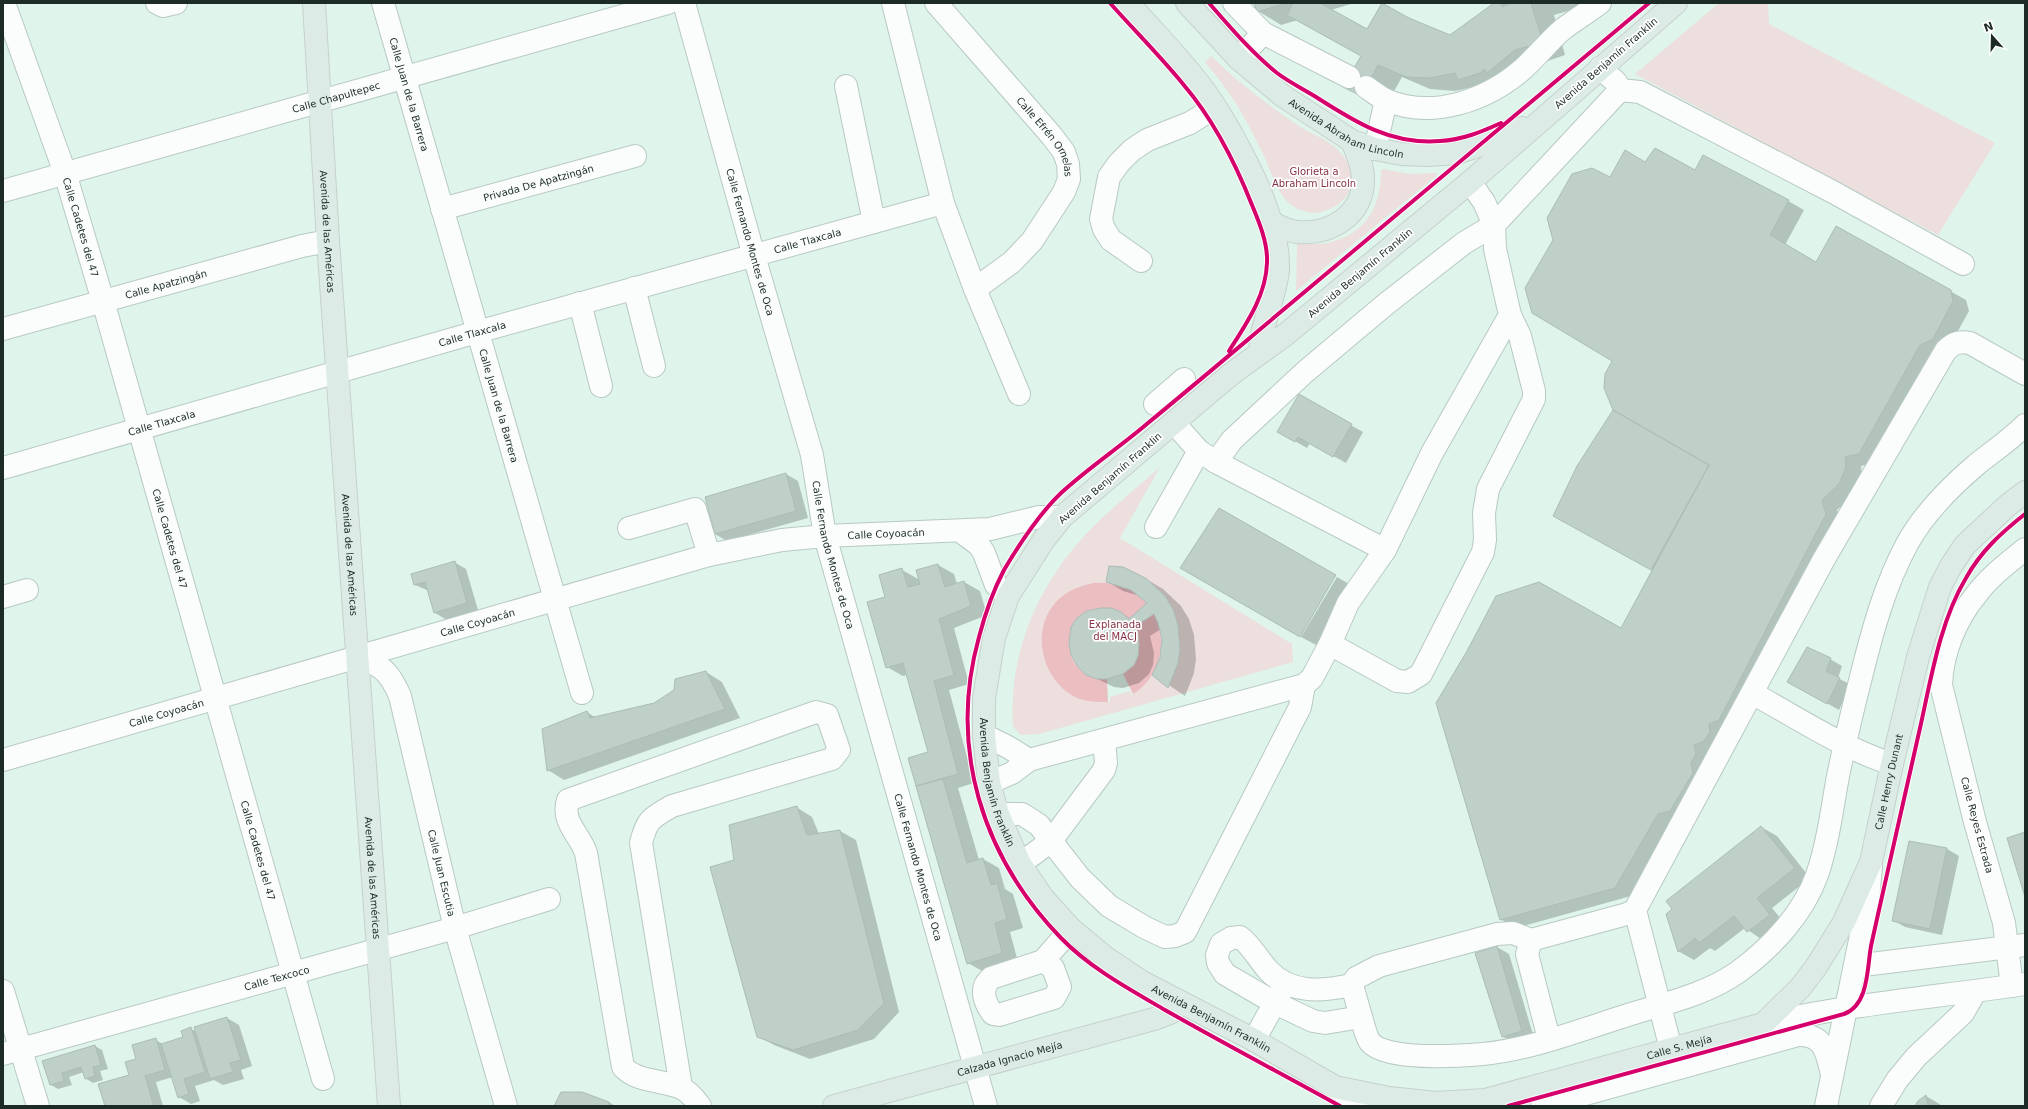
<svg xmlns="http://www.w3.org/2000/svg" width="2028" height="1109" font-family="'DejaVu Sans',sans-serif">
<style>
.green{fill:#ecdfdd}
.water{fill:#ebbec2;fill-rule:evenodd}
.pier{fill:#dff4eb}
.shadow{fill:#0003}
.building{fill:#bfd0c9;stroke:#acbcb6}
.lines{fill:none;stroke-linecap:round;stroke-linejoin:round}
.minor-casing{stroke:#b8c9c2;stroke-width:24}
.major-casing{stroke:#c6d1cc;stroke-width:24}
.minor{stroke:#fafdfc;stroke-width:22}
.major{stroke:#ddebe6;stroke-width:22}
.cycleway-casing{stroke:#fff;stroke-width:6}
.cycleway{stroke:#d6006c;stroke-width:4}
.labels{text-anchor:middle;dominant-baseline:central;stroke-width:3.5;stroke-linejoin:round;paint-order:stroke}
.street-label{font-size:10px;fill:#1c2b25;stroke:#fff}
.park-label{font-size:10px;fill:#853142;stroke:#fff}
</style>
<rect width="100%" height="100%" fill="#dff4eb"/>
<path class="green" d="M1719 3H1768L1769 24 1995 143 1938 235 1635 74Z
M1211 56C1238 82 1265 103 1296 124 1308 133 1326 138 1337 149 1362 173 1354 204 1321 212 1311 215 1299 211 1290 204 1276 192 1271 170 1263 154 1257 142 1251 130 1245 119 1234 98 1220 80 1205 62Z
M1383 169 1409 174 1436 173 1437 175 1296 291 1297 244C1306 243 1318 245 1328 243 1366 234 1381 207 1381 170Z
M1160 467 1120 538 1292 644 1293 662 1039 734 1021 735 1013 726C1008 650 1041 578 1094 526 1115 505 1138 487 1160 467Z"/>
<path class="water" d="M1093 583C1109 582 1126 585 1139 596 1171 621 1168 673 1133 694L1130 688 1108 695V702C1097 702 1086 702 1075 697 1045 682 1032 638 1050 610 1060 594 1075 587 1093 583ZM1100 608C1117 608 1142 621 1139 643 1138 651 1127 666 1123 674 1093 687 1064 668 1070 635 1071 629 1073 622 1077 618 1083 612 1092 610 1100 608Z"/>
<path class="pier" d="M1123 674 1133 694 1132 695 1130 691 1110 697V702H1108L1107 679Z"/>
<path class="shadow" d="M1256 3H1354L1331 10 1368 30 1409 19 1450 37 1496 3H1505L1510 6 1512 3H1595L1554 15 1565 55 1473 87 1455 91 1430 89 1402 77 1384 109 1345 87 1362 56 1298 20 1281 25 1258 11Z
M1645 163 1695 171 1788 201 1804 210 1785 245 1816 264 1950 291 1966 300 1969 311 1949 347 1875 463 1861 466 1862 477 1855 493 1837 510 1842 524 1631 896 1516 928 1500 919 1621 629 1652 570 1570 525 1614 410 1610 179Z
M1299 396 1363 432 1346 463 1310 443 1307 448 1279 432Z
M786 474 798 481 808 518 727 541 715 534Z
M454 562 466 569 478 610 447 620 435 613 429 591 415 585Z
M938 565 954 574 957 584 964 582 980 591 987 615 954 628 969 684 949 690 974 783 958 788 979 860 983 859 999 868 1005 889 1013 894 1023 928 1010 932 1018 962 984 972 968 963 910 758 929 753 907 675 903 676 887 667 886 598 902 570 920 580Z
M1123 568 1134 572 1163 589 1181 606 1189 619 1194 635 1196 659 1194 673 1185 696 1154 675 1161 658 1163 639 1161 629 1150 636 1154 653 1153 665 1149 674 1139 683 1123 688 1114 687 1087 674 1120 613 1131 619 1148 603 1140 596 1123 591 1108 582Z
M1337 577 1351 585 1316 645 1301 637Z
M1830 659 1842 666 1838 678 1851 685 1839 710 1789 682Z
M706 672 722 682 740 718 564 780 548 770 587 712 596 718 654 704Z
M796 807 812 817 819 834 840 831 856 840 899 1012 874 1039 810 1059 774 1045 758 1036 735 861Z
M1761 827 1777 836 1810 878 1772 908 1785 924 1764 941 1745 928 1715 951 1710 948 1694 960 1678 951Z
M1910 842 1947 849 1959 856 1942 935 1905 927 1893 920Z
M1497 947 1509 954 1534 1038 1514 1043 1502 1036Z
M227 1018 239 1025 252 1066 241 1070 244 1079 223 1085 214 1080 195 1086 200 1101 191 1104 179 1097 173 1077 156 1082 163 1106H106L130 1075 138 1060 155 1040 163 1044 184 1037 191 1029 197 1032Z
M95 1046 102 1050 108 1069 100 1071 103 1080 93 1083 85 1078 84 1072 69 1077 72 1085 58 1089 51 1085 44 1061Z
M1926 1096 1941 1105V1106H1917Z
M609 1102 615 1106H555Z"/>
<path class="building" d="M1254 3H1287L1257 12Z
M1293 3H1320L1367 29 1382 3 1409 18 1450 35 1494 3H1501L1502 7 1511 3H1531L1543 42 1515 50 1487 73 1484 69 1480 73 1458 80 1455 73 1431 78 1406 77 1378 65 1361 96 1343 87 1361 56 1287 15Z
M1655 148 1695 170 1703 155 1789 200 1770 235 1816 262 1836 226 1951 290 1953 301 1933 339 1920 345 1859 454 1845 457 1846 467 1839 484 1822 500 1826 514 1719 720 1709 724 1710 732 1704 741 1694 745 1696 754 1691 763 1693 773 1670 811 1658 814 1615 888 1500 920 1436 703 1467 651 1496 596 1539 582 1621 628 1709 465 1613 410 1604 388 1605 374 1612 361 1532 313 1525 288 1553 240 1547 218 1572 174 1592 168 1610 177 1625 150 1645 162Z
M1299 394 1352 424 1333 457 1298 437 1295 442 1277 432Z
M1613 410 1709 465 1651 570 1553 516 1577 466Z
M786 473 796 511 715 534 705 497Z
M1219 508 1336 575 1300 637 1180 568Z
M455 561 467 603 434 613 425 582 414 585 411 574Z
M938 564 945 587 964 581 971 606 939 619 954 675 934 681 958 774 916 786 908 758 928 752 903 663 886 668 867 602 885 597 879 575 902 568 908 587 920 584 916 570Z
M1109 566 1123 567 1147 579 1165 596 1173 609 1178 625 1180 650 1178 663 1168 688 1152 675 1160 658 1162 639 1158 623 1154 614 1134 627 1139 644 1138 656 1134 665 1123 674 1107 679H1097L1086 675 1078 667 1071 655 1069 643 1071 627 1077 618 1087 611 1100 608H1111L1121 612 1129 619 1147 603 1131 590 1106 582Z
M1807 647 1831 658 1826 671 1840 678 1827 704 1787 682Z
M706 671 725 709 547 771 542 729 587 711 590 718 654 703 674 690 675 679Z
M943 779 967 863 983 858 991 885 997 883 1007 919 995 923 1002 953 967 964 916 786Z
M797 806 807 835 840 830 884 1003 858 1030 793 1050 757 1037 710 867 734 860 729 825Z
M1761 826 1795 868 1757 898 1770 915 1747 932 1734 916 1699 943 1695 938 1678 952 1666 914 1672 909 1666 901Z
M2025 832V897L2007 838Z
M1909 841 1947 848 1930 929 1892 921Z
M1497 946 1522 1031 1502 1037 1475 953Z
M227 1017 241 1060 230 1063 233 1072 210 1079 194 1027Z
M191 1027 205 1072 184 1079 189 1094 178 1098 161 1044 183 1037 181 1031Z
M156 1038 165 1070 145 1076 154 1106H105L98 1084 129 1075 125 1062 136 1059 132 1045Z
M95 1045 101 1065 93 1067 95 1076 85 1079 81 1067 62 1073 64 1081 50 1085 42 1061Z
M561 1092H582L609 1102V1106H554Z
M1926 1095 1928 1106H1915L1918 1101Z"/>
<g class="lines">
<g class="minor-casing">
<g id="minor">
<path id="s1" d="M4 3 65 173 103 301 323 1079"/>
<path d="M157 3 163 6 176 3"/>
<path id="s2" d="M383 3 582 693"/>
<path id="s3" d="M684 3 754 256 812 455 825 536 986 1106"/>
<path d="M893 3 943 203 975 289 1019 394"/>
<path id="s4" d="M936 3 1051 135 1064 152 1068 164 1069 179 1064 192 1032 241 1012 262 975 289"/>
<path d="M1234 3 1263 33 1349 77"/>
<path d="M1239 59 1263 33"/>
<path d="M1600 68 1616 82 1620 90 1640 92 1833 192 1963 264"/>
<path d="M846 86 874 222"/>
<path d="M1366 87C1372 91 1379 97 1386 100 1433 120 1488 100 1524 68 1537 56 1549 41 1563 29 1575 20 1588 12 1600 3"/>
<path d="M1375 149 1386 100"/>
<path id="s5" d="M3 191 668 3"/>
<path id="s6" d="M442 209 635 156"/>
<path d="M1141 261 1111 240 1104 229 1101 219 1109 177 1119 163 1132 150 1147 140 1190 123 1215 107"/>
<path d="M634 288 654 366"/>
<path d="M580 303 601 386"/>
<path id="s7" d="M3 329 302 246 328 241"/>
<path d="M1155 404 1184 379"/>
<path d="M1174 423 1199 451 1216 462 1385 550"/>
<path d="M1216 462 1232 440 1305 372 1386 304 1464 243 1494 225 1620 90"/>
<path id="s8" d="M3 468 477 332 943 203"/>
<path d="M1156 527 1199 451"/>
<path d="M629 528 695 509 709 555"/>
<path d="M960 531 979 545 984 553 996 585 1008 596"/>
<path d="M3 597 27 590"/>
<path d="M1330 644 1397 681 1408 682 1421 674 1483 552 1485 540 1484 513 1488 489 1534 399V391L1520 336 1510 315"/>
<path id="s9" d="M358 656C383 667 389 671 400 696L455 928 506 1106"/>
<path d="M1752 693C1796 717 1844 749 1892 764"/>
<path d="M984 735 1008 747 1029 760"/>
<path id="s10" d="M3 760 709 555 782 540 825 536 990 529 1039 517H1062"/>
<path d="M989 783 1012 773 1029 760 1304 685 1312 678 1330 644 1348 603 1385 550 1432 453 1510 315 1495 249 1494 225 1484 202 1470 182"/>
<path d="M998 814H1022L1039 825 1051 841 1104 770 1106 763 1104 740"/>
<path d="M1020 864 1051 841 1080 878 1109 906 1144 927 1165 937 1175 936 1185 932 1300 707 1304 685"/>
<path d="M1635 910 1671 1049"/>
<path d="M1240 937C1252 946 1258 959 1268 970 1291 995 1323 991 1352 985L1361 1017 1325 1023 1313 1021 1275 1003 1225 974 1218 963 1217 955 1221 944 1231 938Z"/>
<path d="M1531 940 1527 954 1549 1039"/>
<path d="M1043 961 1053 968 1060 987 1054 998 999 1015 993 1014C984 1002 979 988 991 978L1043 961 1071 929"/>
<path d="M1855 966 2025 945"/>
<path d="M1352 985 1356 978 1379 966 1497 934 1513 933 1531 940 1627 914 1635 910 1824 559 1946 350C1954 343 1959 341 1970 343L2025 374"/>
<path d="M2012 986 2004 923 1975 822 1941 685C1942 653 1956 619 1976 595 1989 577 2008 563 2025 549"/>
<path d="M3 991 38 1106"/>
<path d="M1361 1017C1364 1025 1365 1035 1370 1042 1385 1061 1459 1056 1483 1054 1533 1049 1583 1029 1631 1014 1667 1003 1707 994 1738 972 1771 948 1803 914 1817 875 1828 843 1832 809 1838 776 1845 742 1853 708 1862 673 1873 629 1885 585 1907 544 1924 513 1949 488 1976 465 1992 452 2010 440 2025 425"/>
<path d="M1763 1024C1850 1004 1937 997 2025 984"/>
<path d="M1254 1040 1282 990"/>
<path id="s11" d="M3 1054 455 928 549 899"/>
<path d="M681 1087 641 843C647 819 651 818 672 806L832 759 839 750 827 715 816 712 568 800C561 822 579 833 586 853L623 1067C637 1082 661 1080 679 1087 687 1090 695 1099 700 1106"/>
<path d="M1335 1087 1364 1106"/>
<path d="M1542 1106 1798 1035C1825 1034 1827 1054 1832 1075"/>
<path d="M1826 1106 1868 901 1871 866"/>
<path d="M1881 1106 1897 1080 1916 1057 1963 1013 1975 992"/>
</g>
</g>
<g class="major-casing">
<g id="major">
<path id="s12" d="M314 3 328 241 389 1106"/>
<path d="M1128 3C1152 30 1178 56 1200 85 1223 115 1240 148 1256 182 1268 209 1279 240 1278 270 1276 290 1269 307 1264 326 1261 334 1261 344 1260 353"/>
<path id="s13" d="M1187 3 1239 59 1283 96 1352 141 1375 149 1402 154 1428 155 1456 153 1481 145 1522 128"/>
<path id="s14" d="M1676 3 1470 182 1285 335 1230 375 1062 517 1043 541 1008 596 994 638 984 698V735L989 783 998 814 1020 864 1043 898 1071 929 1106 958 1142 982 1254 1040 1335 1087 1389 1098 1436 1103 1485 1100 1763 1024 1800 988 1816 967 1844 922 1871 862 1892 764 1918 657 1940 587 1951 566 1965 545 2008 505 2025 492"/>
<path d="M1271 222C1280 227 1288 231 1297 232 1330 235 1364 215 1363 179 1363 166 1357 153 1352 141"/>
<path id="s15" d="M834 1106 1154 1019 1170 1013 1181 1003"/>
</g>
</g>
<use href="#minor" class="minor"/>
<use href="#major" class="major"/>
<g class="cycleway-casing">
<path id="cycleway" d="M1110 3C1134 30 1160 56 1183 84 1213 119 1235 162 1252 205 1259 222 1268 243 1267 263 1266 296 1246 324 1229 351
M1209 3C1230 27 1252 53 1277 73 1289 82 1303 89 1316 97 1355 122 1391 145 1440 141 1462 140 1481 132 1501 123
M1340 1106C1282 1074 1223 1043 1165 1010 1129 989 1090 968 1061 938 982 856 948 748 979 637 985 614 993 591 1004 570 1020 543 1038 515 1061 493 1088 468 1120 447 1148 423 1187 391 1226 358 1264 326 1392 218 1521 111 1649 3
M1508 1106 1844 1014C1869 1005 1867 968 1871 946 1887 873 1904 800 1920 728 1931 679 1940 621 1966 578 1981 551 2001 533 2025 514"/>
</g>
<use href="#cycleway" class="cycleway"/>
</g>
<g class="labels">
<g class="street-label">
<text transform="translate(1606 63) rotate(-41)">Avenida Benjamín Franklin</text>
<text stroke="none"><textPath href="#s2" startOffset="95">Calle Juan de la Barrera</textPath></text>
<text stroke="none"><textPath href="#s5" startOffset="346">Calle Chapultepec</textPath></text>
<text stroke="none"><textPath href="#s13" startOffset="206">Avenida Abraham Lincoln</textPath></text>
<text stroke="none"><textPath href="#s4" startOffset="174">Calle Efrén Ornelas</textPath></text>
<text stroke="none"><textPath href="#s6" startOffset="100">Privada De Apatzingán</textPath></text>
<text stroke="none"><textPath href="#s1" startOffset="237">Calle Cadetes del 47</textPath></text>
<text stroke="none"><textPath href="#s12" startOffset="229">Avenida de las Américas</textPath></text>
<text stroke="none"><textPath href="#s8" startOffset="836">Calle Tlaxcala</textPath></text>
<text stroke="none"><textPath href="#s3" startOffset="248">Calle Fernando Montes de Oca</textPath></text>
<text transform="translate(1360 273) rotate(-40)">Avenida Benjamín Franklin</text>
<text stroke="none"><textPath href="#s7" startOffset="169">Calle Apatzingán</textPath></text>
<text stroke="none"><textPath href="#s8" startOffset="488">Calle Tlaxcala</textPath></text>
<text stroke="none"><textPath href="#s2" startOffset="419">Calle Juan de la Barrera</textPath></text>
<text stroke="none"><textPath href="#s8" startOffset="165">Calle Tlaxcala</textPath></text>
<text transform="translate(1110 478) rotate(-41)">Avenida Benjamín Franklin</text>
<text stroke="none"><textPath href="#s10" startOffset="914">Calle Coyoacán</textPath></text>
<text stroke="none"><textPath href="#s1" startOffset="561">Calle Cadetes del 47</textPath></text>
<text stroke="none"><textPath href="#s12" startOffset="553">Avenida de las Américas</textPath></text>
<text stroke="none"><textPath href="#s3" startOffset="572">Calle Fernando Montes de Oca</textPath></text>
<text stroke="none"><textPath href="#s10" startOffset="494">Calle Coyoacán</textPath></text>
<text stroke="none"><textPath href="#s10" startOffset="170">Calle Coyoacán</textPath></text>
<text stroke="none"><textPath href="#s14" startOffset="1088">Avenida Benjamín Franklin</textPath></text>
<text stroke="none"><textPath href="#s14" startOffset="2284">Calle Henry Dunant</textPath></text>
<text transform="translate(1977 825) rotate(75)">Calle Reyes Estrada</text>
<text stroke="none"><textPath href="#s1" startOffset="885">Calle Cadetes del 47</textPath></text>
<text stroke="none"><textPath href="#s3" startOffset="896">Calle Fernando Montes de Oca</textPath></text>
<text stroke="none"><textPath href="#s9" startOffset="242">Calle Juan Escutia</textPath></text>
<text stroke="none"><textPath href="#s12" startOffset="877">Avenida de las Américas</textPath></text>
<text stroke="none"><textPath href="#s11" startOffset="284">Calle Texcoco</textPath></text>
<text stroke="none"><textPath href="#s14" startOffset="1424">Avenida Benjamín Franklin</textPath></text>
<text stroke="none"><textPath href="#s14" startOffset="1918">Calle S. Mejía</textPath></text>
<text stroke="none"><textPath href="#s15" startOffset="182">Calzada Ignacio Mejía</textPath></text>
</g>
<g class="park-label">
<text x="1314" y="171">Glorieta a<tspan x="1314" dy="12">Abraham Lincoln</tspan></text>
<text x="1115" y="624">Explanada<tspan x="1115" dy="12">del MACJ</tspan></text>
</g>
</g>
<rect width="2028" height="1109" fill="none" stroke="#1c2b25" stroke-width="8"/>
<g transform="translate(1992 36) rotate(340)" stroke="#ffffff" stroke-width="3" paint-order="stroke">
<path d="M0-3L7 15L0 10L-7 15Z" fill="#1c2b25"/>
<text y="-6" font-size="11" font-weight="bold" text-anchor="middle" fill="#1c2b25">N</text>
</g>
</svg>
